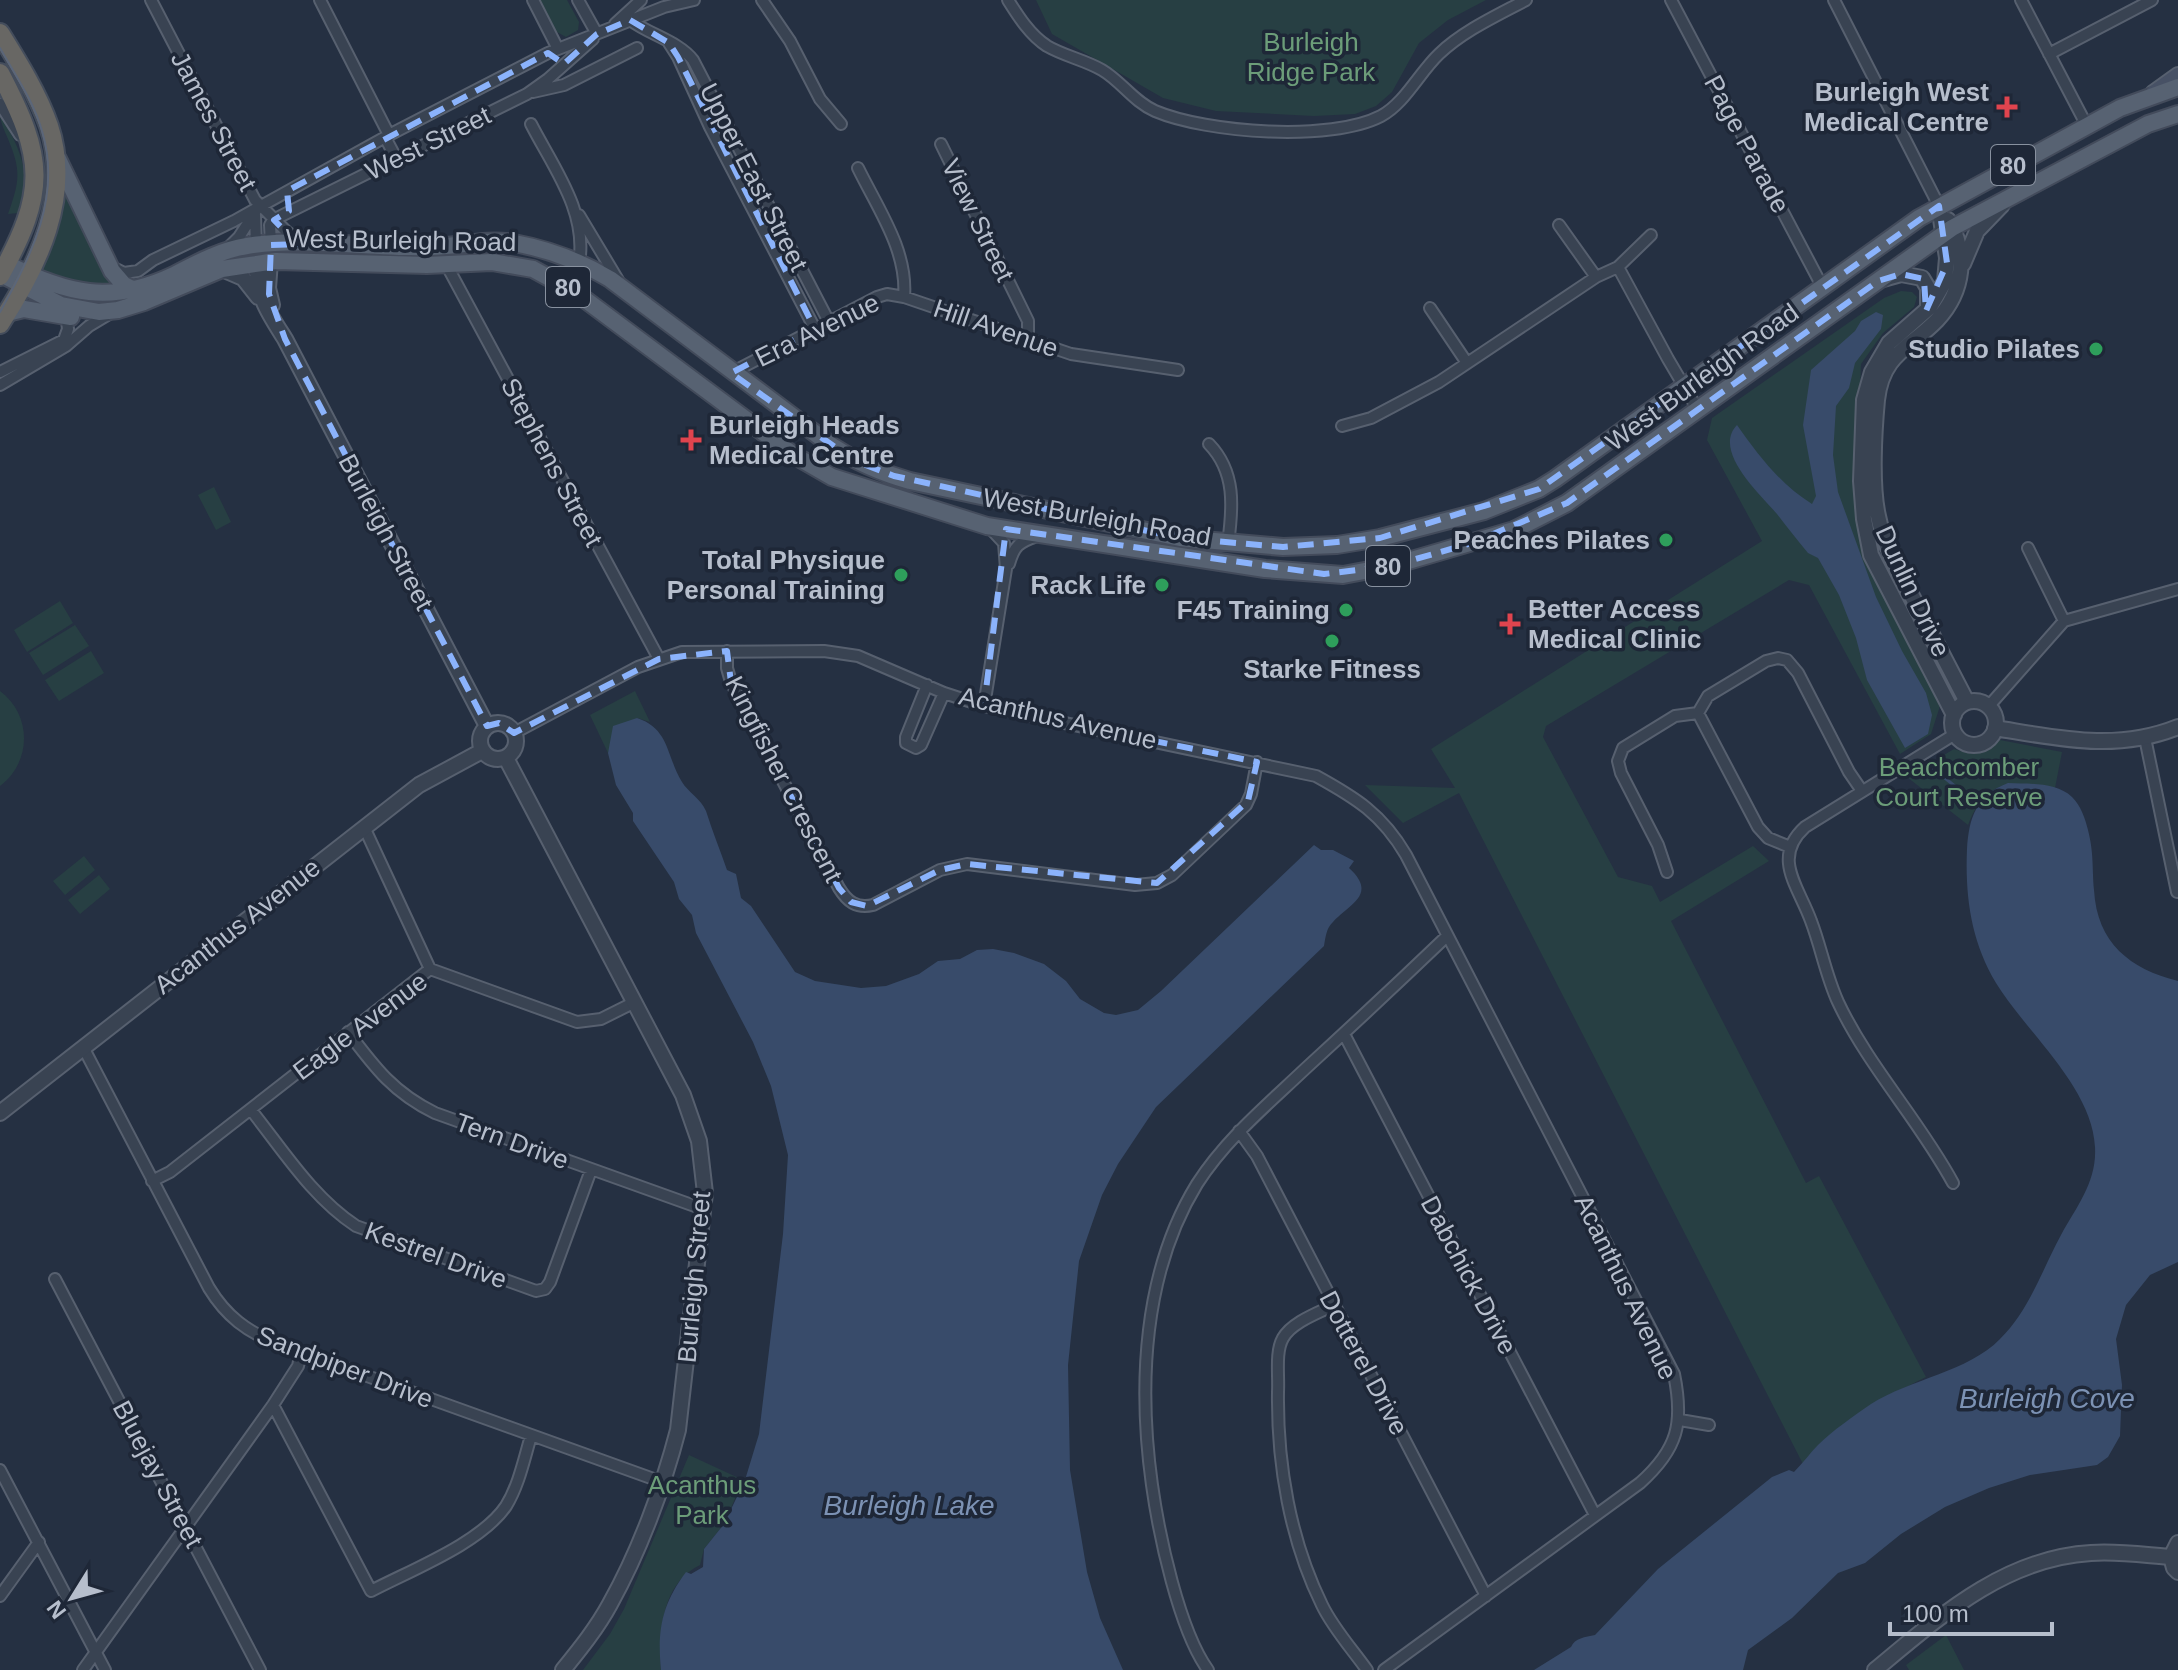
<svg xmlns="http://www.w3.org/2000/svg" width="2178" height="1670" font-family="Helvetica,sans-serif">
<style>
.green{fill:#273f43}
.water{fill:#384b6a}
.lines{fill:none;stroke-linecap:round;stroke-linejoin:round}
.stream{stroke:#384b6a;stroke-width:3}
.minor-casing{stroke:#57606f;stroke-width:14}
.tertiary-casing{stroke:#57606f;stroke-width:18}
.secondary-casing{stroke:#57606f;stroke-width:18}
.primary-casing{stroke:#434b5b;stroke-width:20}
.trunk-casing{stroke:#444d5c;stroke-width:22}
.minor{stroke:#394352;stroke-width:10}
.tertiary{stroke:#394352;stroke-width:14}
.secondary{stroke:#475165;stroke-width:14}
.primary{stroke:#576272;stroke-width:16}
.trunk{stroke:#686764;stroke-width:18}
.tram{stroke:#5b6679;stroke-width:2}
.marked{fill:none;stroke:#8bb3fc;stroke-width:6;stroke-dasharray:16 10;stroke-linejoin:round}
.health-dot{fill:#e0444e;stroke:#1e2737;stroke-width:3}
.leisure-dot{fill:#2e9e5b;stroke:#1e2737;stroke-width:3}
.labels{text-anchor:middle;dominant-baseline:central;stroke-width:7;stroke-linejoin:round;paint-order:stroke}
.shield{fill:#1e2737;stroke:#88919f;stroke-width:2}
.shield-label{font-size:24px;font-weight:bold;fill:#b6becc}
.park-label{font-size:26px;fill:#6c9d79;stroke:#1e2737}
.poi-label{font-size:26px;font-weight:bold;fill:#b6becc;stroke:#1e2737;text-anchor:end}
.street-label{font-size:26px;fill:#b6becc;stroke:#1e2737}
.water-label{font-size:28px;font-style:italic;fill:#7c92b4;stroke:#1e2737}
</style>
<rect width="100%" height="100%" fill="#253042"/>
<path class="green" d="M540 0H567L579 22 578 30 566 37 555 31Z
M1036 0H1486L1448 20 1419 43 1392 92 1376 106 1355 114 1314 116 1216 111 1163 98 1052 34Z
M0 113C19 148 34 174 18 213L8 214C18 185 22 173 10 144 6 133 0 124 0 113Z
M67 194 114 286 74 284 40 271 58 226 64 195Z
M1901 291 1912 292 1917 297 1914 307 1883 333 1861 364 1859 414 1864 555 1940 706 1931 734 1900 754 1809 585 1789 580 1546 726 1543 737 1618 877 1652 886 1660 902 1753 846 1769 861 1671 921 1806 1183 1819 1176 1926 1377C1880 1400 1835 1423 1803 1464L1459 793 1403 823 1365 785 1455 788 1431 749 1762 541 1707 440 1712 418 1884 298Z
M214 487 231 522 216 530 198 495Z
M60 601 73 623 27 652 14 630Z
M75 625 89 646 43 675 29 653Z
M91 651 104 673 59 701 45 680Z
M0 691C32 715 32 762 0 786Z
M635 691 650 722 637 718 611 742 608 753 590 715Z
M2000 740 2062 752 2055 788C2012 781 1986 778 1968 825L1907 777 1954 749C1974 756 1984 755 2000 740Z
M84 856 95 870 65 895 53 881Z
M99 875 110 889 80 914 68 900Z
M689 1455 743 1480 724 1524 704 1549 700 1565C661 1584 659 1632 661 1670H583L610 1634 624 1609Z
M1946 1635 1964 1670H1909L1906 1665Z"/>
<path class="water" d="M1876 312 1883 315 1881 329 1855 363 1849 388 1836 406 1833 455 1838 492 1876 597 1902 651 1926 693 1932 715 1928 734 1905 748 1867 680 1856 638 1839 595 1818 558 1808 553C1797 540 1787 527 1777 514 1760 494 1712 451 1737 425 1758 455 1781 485 1812 504L1816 496 1803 425 1811 370 1855 331 1861 321Z
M637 718C670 729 666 756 682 782 688 792 701 799 706 811 712 830 720 850 727 870L736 874 741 898 751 906 795 972 815 981 861 988 886 986 919 974 938 961 960 959 977 950 993 949 1014 953 1044 964 1066 981 1080 999 1104 1013 1116 1015 1138 1010 1161 991 1314 845 1321 850H1333L1354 861 1349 868C1381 897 1343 906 1329 927 1326 932 1325 940 1324 946L1156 1107 1118 1164 1102 1195 1079 1261 1068 1365 1070 1470 1087 1572 1100 1618 1123 1670H661C657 1630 662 1604 686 1572L691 1574 703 1567 704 1549 724 1524 745 1480 759 1434 783 1234 788 1155 771 1086 753 1042 696 933 692 915 679 899 674 882 633 821V813L616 785 608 753 613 726Z
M2008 783C2028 784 2056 782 2072 797 2081 806 2085 818 2088 830 2094 854 2092 867 2094 890 2097 943 2130 969 2178 981V1262L2150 1275 2126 1305 2116 1339 2122 1385 2120 1436 2108 1457 2097 1465 2030 1475 1989 1488 1945 1507 1901 1534 1865 1563 1838 1573 1792 1618 1748 1650 1743 1670H1534L1571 1647C1575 1638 1585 1637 1595 1635L1658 1569 1772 1477 1789 1470 1794 1472C1803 1463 1810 1453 1818 1445 1833 1430 1854 1416 1871 1404 1910 1379 1968 1372 2000 1339 2029 1311 2042 1270 2061 1235 2077 1206 2097 1182 2095 1147 2092 1087 2026 1032 1996 983 1971 941 1965 897 1967 849 1969 818 1976 795 2008 783Z"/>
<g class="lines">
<path class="stream" d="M1930 766 1977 804"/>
<g class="minor-casing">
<path id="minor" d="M151 0 255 200 286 231 299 241
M320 0 389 135 387 141 397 160
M533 0 558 49
M578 0 597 34
M762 0 790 41 820 99 841 124
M1008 0C1018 16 1030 35 1047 46 1064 56 1085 60 1102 70 1121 81 1134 102 1155 111 1207 133 1331 142 1381 116 1405 103 1419 73 1439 54 1463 31 1496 16 1526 0
M1671 0 1823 288
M1834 0 1939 206
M2021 0 2087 126
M630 20C650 35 678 41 693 60L829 322
M615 24 641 0
M669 43 678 57 710 127 815 329
M2049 54 2152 0
M533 92 564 85 637 48
M0 104 20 135
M531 124C553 167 588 212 579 263
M941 144 1028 321V341
M858 168C878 209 908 251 904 297
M255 215 256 245
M579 215 618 280
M1559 225 1596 277
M271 245 270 225 273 220 527 94 548 79 593 39
M227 249 239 237 257 209
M446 264 659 659
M1618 267 1668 359 1698 410
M114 268 124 273 138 271 153 260 234 221 389 135 548 53 664 7 694 0
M1430 308 1467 363
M0 372 64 340 68 329 66 314
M731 373 877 297 887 294 904 297 1071 354 1178 370
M0 385 66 346 89 326 109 314
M1342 426 1371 418 1439 382 1596 277 1618 267 1651 235
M1209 444C1236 472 1233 507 1228 544
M2028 548 2064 621
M1009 564C1014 546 1019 542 1037 536
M727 651V668L731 682 839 888C847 901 856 909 873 905L940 870 967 864 1135 885 1157 883 1172 875 1246 805 1251 794 1257 762
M927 685 906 737V743L916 748 921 745 944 693
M984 706 1006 569 1004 543 990 528
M1988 707 2064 621 2178 589
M514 733 638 667 682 652 824 651 858 656 944 693 984 706 1316 776C1356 798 1382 814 1406 855L1674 1374C1684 1423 1678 1449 1640 1483L1384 1670
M2145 738 2177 892
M364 827 430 969
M1790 847 1768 838 1758 827 1698 713 1708 696 1766 661 1778 658 1787 660 1798 673 1849 772 1862 791
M1667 872 1658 845 1621 773 1618 761 1623 748 1675 716 1698 713
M348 1032C375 1068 394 1093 435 1113L703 1209
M1344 1034 1595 1515
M83 1047 209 1288C226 1316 247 1332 278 1344L662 1482
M251 1110C283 1150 312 1197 356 1226L536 1291 545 1289 550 1282 591 1170
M1239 1131 1257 1156 1486 1596
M152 1181 170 1172 430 969 577 1022 601 1019 635 1002
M1953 1183C1919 1120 1868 1066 1838 1002 1826 976 1821 947 1811 921 1799 887 1771 858 1805 827L1955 734
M55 1279 260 1670
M1334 1305C1318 1313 1292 1322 1283 1338 1275 1352 1279 1375 1278 1392 1277 1464 1290 1540 1322 1605 1333 1628 1352 1649 1367 1670
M273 1405 371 1591C411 1570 481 1543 506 1506 519 1485 524 1459 531 1436
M1680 1420 1709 1425
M0 1470 105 1670
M0 1596 39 1542
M83 1670 273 1405 298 1366 301 1352
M1208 1670C1179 1630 1159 1535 1152 1485 1138 1385 1143 1272 1197 1184 1226 1139 1267 1105 1305 1069 1353 1025 1400 981 1447 936"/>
</g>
<g class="tertiary-casing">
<path id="tertiary" d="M1939 206 1947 258 1945 281 1930 307 1889 343 1872 372 1864 400 1861 481 1864 519 1871 555 1954 715
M1948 220C1968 253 1964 291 1937 320 1910 348 1882 354 1877 400 1874 432 1871 486 1878 516 1884 546 1900 572 1914 600 1932 634 1949 668 1967 702
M270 261 268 288 272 305
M256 263C259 300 266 309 285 339L487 726
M1963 264 1977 231 2002 205
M222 269 243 278 258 297
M1883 279 1901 274 1922 278 1928 288V307
M1952 723a22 22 0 1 1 44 0a22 22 0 1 1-44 0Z
M480 741a18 18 0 1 1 36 0a18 18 0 1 1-36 0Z
M1995 728C2058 738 2116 752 2178 727
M506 758 683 1095 699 1141 705 1193 678 1430C663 1488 639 1552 610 1604 597 1628 580 1649 563 1670
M0 1113 419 785 482 751
M2178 1543 2171 1557 2174 1568 2178 1572
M1875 1670C1939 1617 2004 1558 2091 1553 2118 1551 2144 1555 2171 1557"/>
</g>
<g class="secondary-casing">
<path id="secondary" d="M2153 93 2178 75"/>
</g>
<g class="primary-casing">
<path id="primary" d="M58 159 112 271 124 285 134 290
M7 264C67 294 111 305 174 275 197 263 221 250 247 246 306 236 369 249 429 247 457 247 485 238 514 243 547 249 580 261 610 279L832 446C856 462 882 473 910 481L1180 538 1283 547 1337 545 1380 538 1484 511 1539 489 1555 479 1919 218 2120 108 2178 87
M1 274 61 305 99 312 118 310 144 302 222 269 276 261 427 265 492 262 533 269 575 292 792 454 832 477 987 526 1265 569 1343 575 1391 566 1514 530 1567 503 1952 228 2148 124 2178 114
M7 313 24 309 71 317"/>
</g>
<g class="trunk-casing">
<path id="trunk" d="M0 33C18 62 38 94 49 126 72 196 38 266 0 324
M0 73C45 159 47 191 0 276"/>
</g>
<use href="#minor" class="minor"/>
<use href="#tertiary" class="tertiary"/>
<use href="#secondary" class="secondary"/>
<use href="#primary" class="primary"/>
<use href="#trunk" class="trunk"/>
<path class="tram" d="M0 48C15 75 34 102 42 131 62 196 31 256 0 312"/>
</g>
<path class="marked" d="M630 20 669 43 678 57 815 329 731 373 853 460 894 476 1180 538 1283 547 1380 538 1539 489 1939 206 1947 263 1926 311 1924 279 1901 274 1878 281 1567 503 1472 543 1391 566 1324 574 1006 529 984 706 1257 762 1248 801 1157 883 967 864 940 870 867 906 851 902 839 888 731 682 727 651 659 659 514 733 499 723 487 726 285 339 269 294 271 245 298 244 274 220 289 211 287 191 548 53 564 64 597 34Z"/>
<g class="health-dot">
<path d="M2003 95h8v8h8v8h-8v8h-8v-8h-8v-8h8z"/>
<path d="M687 428h8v8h8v8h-8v8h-8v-8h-8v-8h8z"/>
<path d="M1506 612h8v8h8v8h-8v8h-8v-8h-8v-8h8z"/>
</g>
<g class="leisure-dot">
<circle cx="2096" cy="349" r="8"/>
<circle cx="1666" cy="540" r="8"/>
<circle cx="901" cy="575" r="8"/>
<circle cx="1162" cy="585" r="8"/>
<circle cx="1346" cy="610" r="8"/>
<circle cx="1332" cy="641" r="8"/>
</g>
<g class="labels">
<g class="shield">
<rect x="1991" y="145" width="44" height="40" rx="6"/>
<rect x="546" y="267" width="44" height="40" rx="6"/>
<rect x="1366" y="546" width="44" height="40" rx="6"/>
</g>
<g class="shield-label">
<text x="2013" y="165">80</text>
<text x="568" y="287">80</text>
<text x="1388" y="566">80</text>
</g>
<g class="park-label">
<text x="1311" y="42">Burleigh<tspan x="1311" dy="30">Ridge Park</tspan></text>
<text x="1959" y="767">Beachcomber<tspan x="1959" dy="30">Court Reserve</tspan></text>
<text x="702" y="1485">Acanthus<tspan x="702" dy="30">Park</tspan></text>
</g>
<g class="poi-label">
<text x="1989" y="92">Burleigh West<tspan x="1989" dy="30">Medical Centre</tspan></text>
<text x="2080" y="349">Studio Pilates</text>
<text x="709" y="425" text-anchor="start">Burleigh Heads<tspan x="709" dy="30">Medical Centre</tspan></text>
<text x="1650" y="540">Peaches Pilates</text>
<text x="885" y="560">Total Physique<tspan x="885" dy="30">Personal Training</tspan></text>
<text x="1146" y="585">Rack Life</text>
<text x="1528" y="609" text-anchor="start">Better Access<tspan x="1528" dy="30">Medical Clinic</tspan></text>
<text x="1330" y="610">F45 Training</text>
<text x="1332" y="669" text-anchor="middle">Starke Fitness</text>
</g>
<g class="street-label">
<text transform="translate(214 121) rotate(62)">James Street</text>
<text transform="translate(428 143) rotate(-26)">West Street</text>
<text transform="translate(1747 144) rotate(62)">Page Parade</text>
<text transform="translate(754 177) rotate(63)">Upper East Street</text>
<text transform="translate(978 220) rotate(64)">View Street</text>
<text transform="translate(401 240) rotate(1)">West Burleigh Road</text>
<text transform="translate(996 328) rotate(19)">Hill Avenue</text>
<text transform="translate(817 330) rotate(-26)">Era Avenue</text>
<text transform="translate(1702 377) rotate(-36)">West Burleigh Road</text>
<text transform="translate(552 462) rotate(62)">Stephens Street</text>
<text transform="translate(1097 517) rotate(10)">West Burleigh Road</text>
<text transform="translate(386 532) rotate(62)">Burleigh Street</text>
<text transform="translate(1913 591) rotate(65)">Dunlin Drive</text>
<text transform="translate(1058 718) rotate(13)">Acanthus Avenue</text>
<text transform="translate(784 779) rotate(63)">Kingfisher Crescent</text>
<text transform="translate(237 926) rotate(-38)">Acanthus Avenue</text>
<text transform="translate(360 1026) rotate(-37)">Eagle Avenue</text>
<text transform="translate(512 1141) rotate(20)">Tern Drive</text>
<text transform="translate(436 1255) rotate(20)">Kestrel Drive</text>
<text transform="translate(1469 1275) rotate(62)">Dabchick Drive</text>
<text transform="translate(694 1277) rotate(-85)">Burleigh Street</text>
<text transform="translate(1626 1287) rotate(64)">Acanthus Avenue</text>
<text transform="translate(1364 1363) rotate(62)">Dotterel Drive</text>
<text transform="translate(345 1367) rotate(21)">Sandpiper Drive</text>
<text transform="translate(158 1474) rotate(62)">Bluejay Street</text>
</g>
<g class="water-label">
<text x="2047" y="1398">Burleigh Cove</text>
<text x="909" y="1505">Burleigh Lake</text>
</g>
</g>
<g transform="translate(72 1598) rotate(233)" stroke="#1e2737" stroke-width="6" paint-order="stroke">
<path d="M0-6L14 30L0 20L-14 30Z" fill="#b6becc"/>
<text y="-12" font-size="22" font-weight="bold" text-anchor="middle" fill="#b6becc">N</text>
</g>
<path d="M1890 1622v12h162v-12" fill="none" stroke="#b6becc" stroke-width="4"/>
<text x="1902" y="1622" font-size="24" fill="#b6becc" stroke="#1e2737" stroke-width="6" paint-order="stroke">100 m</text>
</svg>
